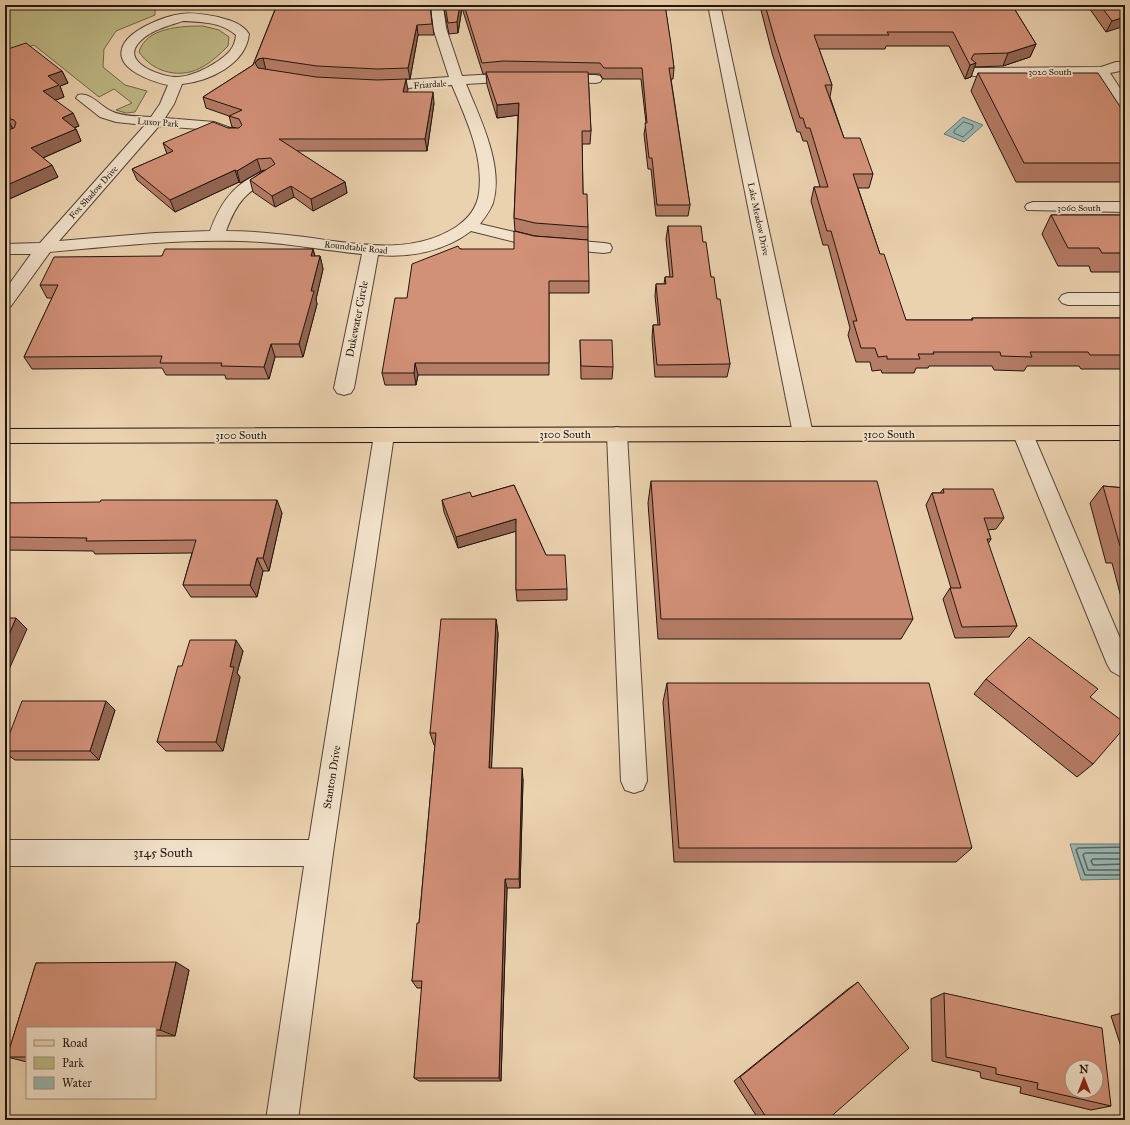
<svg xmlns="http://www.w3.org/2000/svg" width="1130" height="1125" font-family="'IM FELL Great Primer',serif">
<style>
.green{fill:#beba86;stroke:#70684a}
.water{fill:#99b6b1;stroke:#697670}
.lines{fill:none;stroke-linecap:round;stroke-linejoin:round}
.shore-far1{stroke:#5e6660;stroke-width:1}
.shore{stroke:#5e6660;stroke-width:1.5}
.minor-casing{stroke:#544437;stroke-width:2}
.major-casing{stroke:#22150f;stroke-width:2}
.minor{fill:#f2e2cb;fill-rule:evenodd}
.major{fill:#ebd2af;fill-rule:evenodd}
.wall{fill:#b57c66;stroke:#22150f}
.shaded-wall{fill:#936553;stroke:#22150f}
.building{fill:#d29077;stroke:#22150f;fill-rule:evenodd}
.labels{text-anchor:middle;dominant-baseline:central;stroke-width:3.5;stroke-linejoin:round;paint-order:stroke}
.far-street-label{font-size:9px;fill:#22150f;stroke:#f2e2cb}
.street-label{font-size:11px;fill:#22150f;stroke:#f2e2cb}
.near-street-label{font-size:13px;fill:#22150f;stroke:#f2e2cb}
</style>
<rect width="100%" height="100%" fill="#ebd2af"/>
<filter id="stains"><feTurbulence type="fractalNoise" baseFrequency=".005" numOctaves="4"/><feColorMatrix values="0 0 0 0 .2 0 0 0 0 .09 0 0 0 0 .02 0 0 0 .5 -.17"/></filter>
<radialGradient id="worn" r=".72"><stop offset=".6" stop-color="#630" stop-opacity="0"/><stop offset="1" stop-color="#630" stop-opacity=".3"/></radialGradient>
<path class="green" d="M5 5H151L155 9V15L116 31 104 49 103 67 125 85 147 91 135 112 126 113 116 110 132 103 114 89 99 97 34 45 5 55Z
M203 26 219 30 229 37 228 46C221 53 213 61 204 66 182 80 153 73 139 52 146 27 182 26 203 26Z"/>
<path class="water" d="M963 117 983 125 964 142 944 134Z
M1070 844H1125V879L1081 880Z"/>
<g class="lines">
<path class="shore-far1" d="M964 122 973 125V128L963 137 954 133V131Z"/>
<path class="shore" d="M1125 847 1078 848 1076 850 1085 875H1125
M1125 853H1085L1083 855 1088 870H1125
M1125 859H1093L1091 861 1093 865 1125 864"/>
<g class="minor-casing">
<path id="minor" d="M431 5H443L446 28 462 76 516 73 521 74 523 77 521 80 516 81 466 84C480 118 504 166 493 203 490 211 485 217 480 224L535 237 604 243 610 244 612 248 610 252 604 253 535 247 471 231C445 251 411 258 378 255L354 388 351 393 344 395 337 393 334 388 362 254C322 250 281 242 241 241 177 239 113 246 50 252L11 306 5 308V290L31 254H5V244L40 243 145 125 116 122 100 117 76 98 78 95C91 92 100 106 111 111 122 117 139 116 151 117L160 104 168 85C154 82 116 70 122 49 126 31 164 16 181 14 192 12 207 15 218 17 229 20 242 23 249 34 246 64 210 81 182 84L174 104 165 118 214 122 239 131 241 134 239 137H229L212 130 159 126 59 241 155 233 210 231C219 207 230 188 254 176 261 172 266 169 274 171L277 174 274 177C246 192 237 201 226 231 249 231 272 233 296 236 348 242 408 258 456 227 468 219 477 208 479 193 484 156 466 119 452 85L377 90 372 89 370 86 372 83 377 82 449 77 433 28ZM183 21C202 22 221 22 236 35 235 48 228 54 218 61 206 69 192 76 178 77 164 78 123 64 137 45 147 31 168 26 183 21Z
M708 5H797L791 9H721L813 434 810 439 803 441 796 439 793 434Z
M1116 62H1125V70L1110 73 1125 96V111L1120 110 1098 75 974 76 969 75 967 72 969 69 974 68 1101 67Z
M559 74 595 75 600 76 602 79 600 82 595 83 554 81 552 78 554 75Z
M1033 202H1125V212L1027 210 1025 207 1027 204Z
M1068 293H1125V305H1068L1062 303 1059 299 1062 295Z
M617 427 624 429 627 434 647 781 643 790 634 793 625 790 621 781 607 434 610 429Z
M1023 427 1030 429 1033 434 1125 650V679L1111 671 1107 664 1013 434 1016 429Z
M384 428 391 430 394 435 333 853 298 1120H266L304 866H5V840H309L374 435 377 430Z"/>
</g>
<g class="major-casing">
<path id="major" d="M1125 426V440L5 443V429Z"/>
</g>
<use href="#minor" class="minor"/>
<use href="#major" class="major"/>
</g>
<path class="wall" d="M272 5H430L434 35H418L410 79H406L407 92 434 103 427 151H297L345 182 347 193 313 211 294 197 275 207 253 192 250 180 265 170 261 171 240 183 239 182 175 212 137 180 132 169 167 154 163 143 228 128H236L232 127 229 116 206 108 203 97 253 65 276 7Z
M443 5H665L674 68 673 79H671L690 205 688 216H656L651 169H648L644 134 646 123 641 79H603L600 74H588L591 131 590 144H582L583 194 588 227V240L535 236 515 231 514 218 518 115 497 118 487 85 486 74H483L462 8 458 33 449 34Z
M762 5H1012L1036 44 1030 57 1003 66 974 67 971 77 965 79 949 46H886L885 49H819L832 85 830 97 844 138 873 174 869 188H858L880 254 906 320H971L972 318H1125V369H1081L1079 366H1027L1024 371 994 370 992 366H929L928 368H916L914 373H882L881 370 872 371 870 362H856L848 335 850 328 828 245H823L811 201 814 187H820L807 141H803L800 132H797L772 53 761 10Z
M1087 5H1125L1106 32Z
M5 50 62 71 68 83 60 86 64 97 55 100 79 126 74 128 76 129 81 141 43 158 58 177 5 201Z
M978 73 1125 114V182H1016L971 91Z
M1051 215H1125V272H1091L1089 266H1058L1042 234Z
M668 226 703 242 711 277 717 299 730 364 727 377H655L652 338 653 325H658L655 296 656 284H664L665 277H670L666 239Z
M313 249 315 256H320L323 269 316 299 317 304 303 357H275L269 379H226L225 375H166L162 368 32 369 24 357 52 298H47L40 285 162 256Z
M460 249 589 281V293H549V375H418L416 385H385L382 373 407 298Z
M580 340 613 367 612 379H581Z
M651 481 913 619 901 639H658L648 503Z
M514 485 546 555 567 589V600L517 601 516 590V531L458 548 444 512 442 500 472 497Z
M1103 486 1125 488V601H1122L1112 563H1106L1090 503Z
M943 489 1004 518 996 529 988 530 991 539 988 544 1017 626 1009 637 955 638 943 599 950 588H951L926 505 932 493H940Z
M5 499H7L10 503 282 513 269 571H263L257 597H191L183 585 192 553 95 554 93 551 5 550Z
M496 619 498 634 491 768 523 779 520 888H507L501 1081H419L414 1078 422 988H417L412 981 419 923 435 745H434L430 733Z
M243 651 237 673 240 677 223 751H166L157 742 182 666Z
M986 679 1090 697 1093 764 1077 777 974 694Z
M667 683 972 848 956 862H674L663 702Z
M115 710 99 760H15L5 753V746Z
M36 963 189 970 175 1036H155V1028H27V1062L7 1057Z
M858 982 827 1120H759L734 1081 848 989Z
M944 993 1111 1106 1091 1110 1020 1093 1021 1087 981 1078 980 1072 932 1061 931 999Z
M1125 1012V1059L1111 1016Z"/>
<path class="shaded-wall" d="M460 5H462V8L458 33 457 22Z
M1125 17V26L1106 32 1112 21Z
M417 25 418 35 410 79 408 68Z
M1036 44 1030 57 1003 66 1008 53Z
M263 58 266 70 258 74 255 63 258 59Z
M976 63 971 77 965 79 970 65Z
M62 71 68 83 60 86 64 97 48 103 43 91 48 76Z
M406 79 408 90 405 103 403 92Z
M433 92 434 103 427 151 425 139Z
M519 103V115L497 118V105Z
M73 113 79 126 67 130 62 118Z
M7 118 14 131 5 134V119Z
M76 129 81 141 38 160 31 148Z
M257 159 261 171 240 183 237 171Z
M52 165 58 177 5 201V186Z
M235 170 239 182 175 212 170 200Z
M345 182 347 193 313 211 311 199Z
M291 186 294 197 275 207 272 196Z
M313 249 316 262 311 256Z
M320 256 323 269 316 299 317 304 303 357 299 344 311 291Z
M271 344 275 357 269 379 264 367Z
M415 363 418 375 416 385 414 373Z
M7 499 18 513 5 503Z
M277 500 282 513 269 571 263 558Z
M516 519 517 531 458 548 456 537Z
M257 558 263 571 257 597 250 585Z
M16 618 27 629 7 674 5 672V644Z
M496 619 498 634 491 779 489 768Z
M236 640 243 651 237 673 240 677 223 751 216 742 230 667Z
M106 701 115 710 99 760 90 751Z
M522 768 523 779 520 888 519 879Z
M505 879 507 888 501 1081 499 1078Z
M176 962 189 970 175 1036 160 1030Z"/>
<path class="building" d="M277 5H430L432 24 417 25 408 68 377 69 317 66 263 58 258 59 255 63 258 68 316 77 377 80 406 79 403 92H433L425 139H279L345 182 311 199 291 186 272 196 250 180 275 164 271 158 257 159 237 171 235 170 170 200 132 169 173 151 163 143 213 122 228 128H239L242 125 239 119 229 116 242 110 203 97 253 65Z
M445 5H460L457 22 448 23Z
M464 5H665L671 44 674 68H669L690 205H657L652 158H649L645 123H647L642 68H604L600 63 503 61 482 63Z
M765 5H1012L1036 44 1008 53 974 54 971 59 976 63 970 65 953 32H887L889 35H814L832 85H825L844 138H860L873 174H853L880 254H884L906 320H973L972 318H1125V355H1090L1088 352H1030L1032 357 1001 356 1000 352H933L934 354H918L920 359H887V356L878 357 875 348H861L853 321H857L831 231H827L814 187H828L810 128H806L803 118H800L775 40Z
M1100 5H1125V17L1112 21Z
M26 43 62 71 48 76 59 85 43 91 73 113 62 118 76 129 31 148 52 165 5 186V131L14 128 16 123 14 120 7 118 5 119V50Z
M486 72H588L591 131H582L583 194H587L588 227 535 223 514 218 519 103 497 105Z
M978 73H1098L1125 114V163H1024Z
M1051 215H1125V253H1102L1099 248H1068Z
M668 226H701L703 242H706L711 277H714L717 299H720L730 364 657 365 653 325H660L656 284H666L665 277H673Z
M514 231 534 236 588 240 589 281H549V363H415L414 373H382L395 298H407L412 264 458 246 460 249H514Z
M165 249H313L311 256H320L311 291H314L299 344H271L264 367 221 366 222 363H160L162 356 24 357 58 285H40L54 257 162 256Z
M580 340H612L613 367 581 366Z
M651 481H877L913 619H661Z
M514 485 546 555H565L567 589 516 590V519L456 537 442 500 470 492 472 497Z
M1103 486 1125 488V547L1120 546Z
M943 489H993L1004 518H984L991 539H987L1017 626 962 627 950 588H961L932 493H944Z
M5 499H7L5 503 100 502 101 500H277L263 558H257L250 585H183L196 540 86 541 87 538 5 537Z
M5 618H16L5 644Z
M441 619H496L489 768H522L519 879H505L499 1078H414L422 981H412L417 923H419L436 733H430Z
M1029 637 1098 689 1090 697 1125 723V727L1093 764 986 679Z
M190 640H236L230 667H234L216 742H157L178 666H182Z
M667 683H929L972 848H679Z
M22 701H106L90 751H5V746Z
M176 962 160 1030H155V1028H27V1057H7L36 963Z
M858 982 909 1048 827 1120H768L740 1077Z
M944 993 1102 1028 1111 1106 1037 1089 1038 1083 996 1074V1068L946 1057ZM1072 1067H1096V1091H1072Z"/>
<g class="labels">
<g class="far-street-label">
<text x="1050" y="71">3020 South</text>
<text transform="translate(430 84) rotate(-4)">Friardale</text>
<text transform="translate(158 122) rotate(4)">Luxor Park</text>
<text transform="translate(93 192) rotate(-48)">Fox Shadow Drive</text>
<text x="1079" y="207">3060 South</text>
<text transform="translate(759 219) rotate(78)">Lake Meadow Drive</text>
<text transform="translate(356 247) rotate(6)">Roundtable Road</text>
</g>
<g class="street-label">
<text transform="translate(357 319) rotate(-79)">Dukewater Circle</text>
<text x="565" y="434">3100 South</text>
<text x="889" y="434">3100 South</text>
<text x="241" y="435">3100 South</text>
<text transform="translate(332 777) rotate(-81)">Stanton Drive</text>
</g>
<g class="near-street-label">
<text x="163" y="853">3145 South</text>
</g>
</g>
<rect width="1130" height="1125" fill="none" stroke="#ebd2af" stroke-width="20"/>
<rect x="6" y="6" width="1118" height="1113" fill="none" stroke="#22150f" stroke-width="2"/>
<rect x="10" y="10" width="1110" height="1105" fill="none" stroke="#22150f"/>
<rect x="26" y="1027" width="130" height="72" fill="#f2e2cb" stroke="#9f9080"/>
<rect x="34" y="1040" width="20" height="6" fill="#ebd2af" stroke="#9f9080"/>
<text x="62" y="1047" font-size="12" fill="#22150f">Road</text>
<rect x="34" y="1057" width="20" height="12" fill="#beba86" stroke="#9f9080"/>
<text x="62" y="1067" font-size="12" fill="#22150f">Park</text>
<rect x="34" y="1077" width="20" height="12" fill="#99b6b1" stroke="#9f9080"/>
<text x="62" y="1087" font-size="12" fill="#22150f">Water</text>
<g transform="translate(1084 1079)"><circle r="19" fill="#f2e2cb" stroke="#9f9080"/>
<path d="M0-3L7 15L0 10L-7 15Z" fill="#8f2418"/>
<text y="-6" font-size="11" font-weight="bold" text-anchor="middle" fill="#22150f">N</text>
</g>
<rect width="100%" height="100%" filter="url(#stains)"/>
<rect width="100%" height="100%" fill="url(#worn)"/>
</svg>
